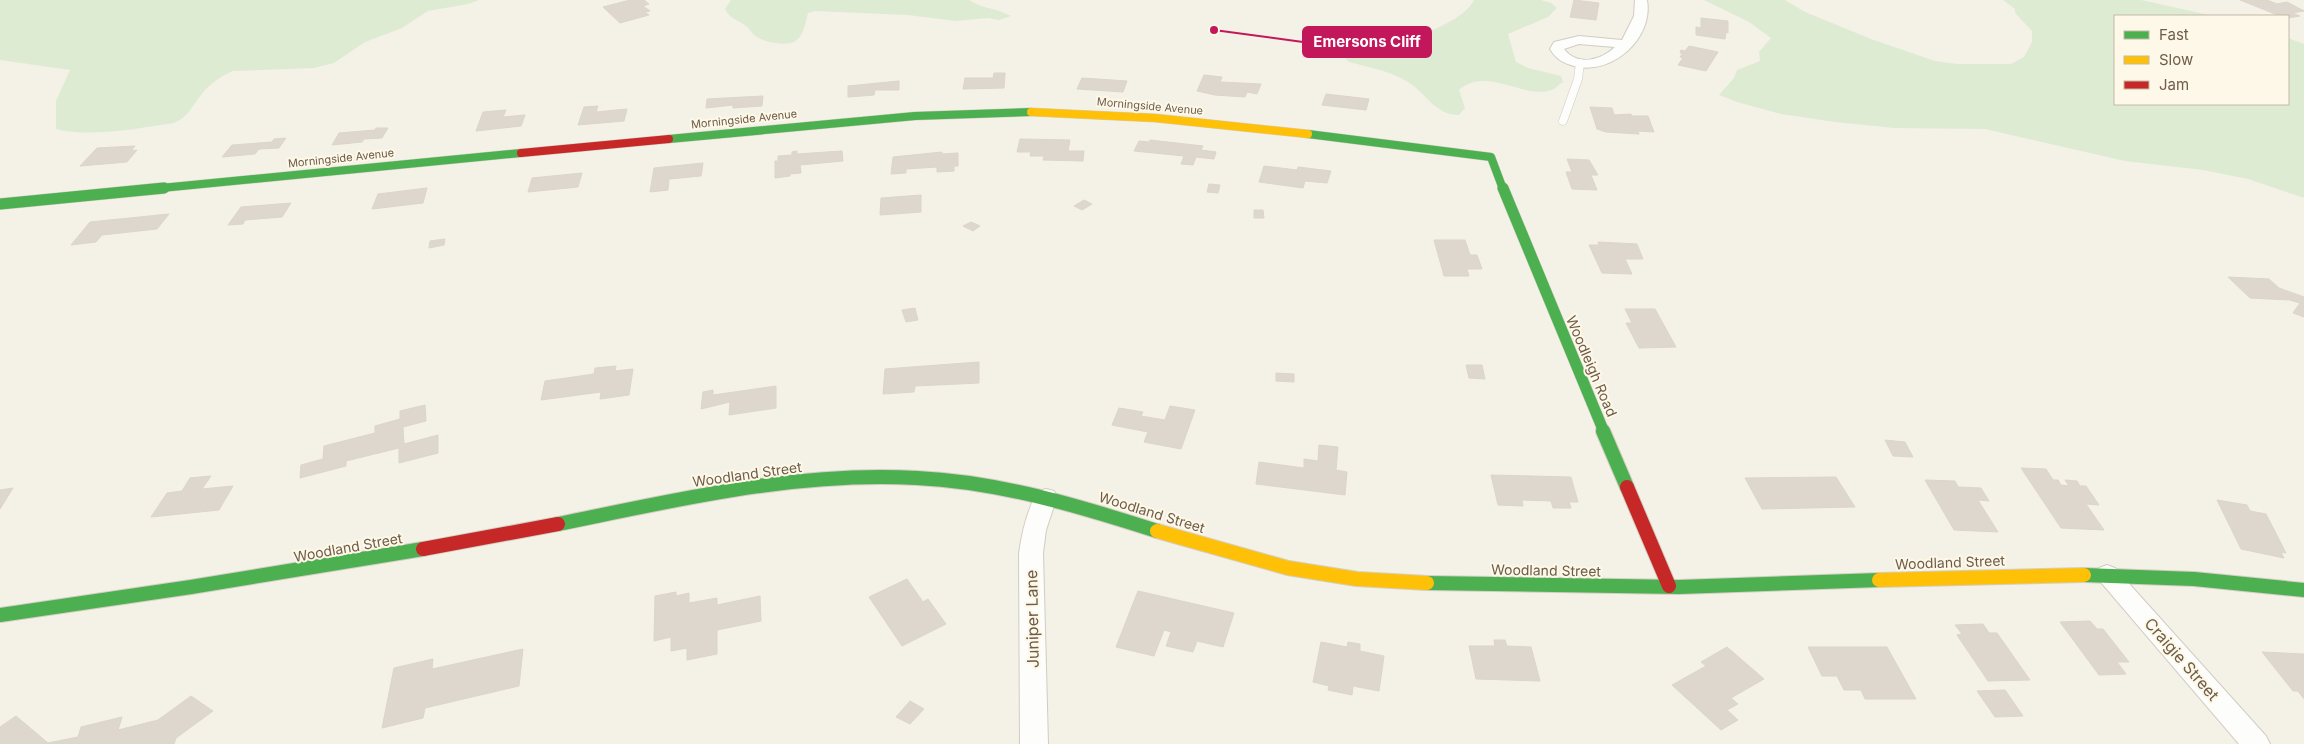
<svg xmlns="http://www.w3.org/2000/svg" width="2304" height="744" font-family="Inter,sans-serif">
<style>
.green{fill:#ddebd3}
.building{fill:#ddd7cd;stroke:#dcd5ca}
.lines{fill:none;stroke-linecap:round;stroke-linejoin:round}
.lane-casing{stroke:#d2ccc3;stroke-width:9}
.street-casing{stroke:#d2ccc3;stroke-width:2}
.fast-far2-casing{stroke:#d4cec4;stroke-width:9}
.fast-far1-casing{stroke:#d4cec4;stroke-width:12}
.fast-casing{stroke:#d4cec4;stroke-width:16}
.slow-far1-casing{stroke:#d4cec4;stroke-width:9}
.slow-casing{stroke:#d4cec4;stroke-width:16}
.jam-far1-casing{stroke:#d4cec4;stroke-width:9}
.jam-casing{stroke:#d4cec4;stroke-width:16}
.lane{stroke:#fdfdfb;stroke-width:8}
.street{fill:#fdfdfb;fill-rule:evenodd}
.fast-far2{stroke:#4caf50;stroke-width:8}
.fast-far1{stroke:#4caf50;stroke-width:11}
.fast{stroke:#4caf50;stroke-width:14}
.slow-far1{stroke:#ffc107;stroke-width:8}
.slow{stroke:#ffc107;stroke-width:14}
.jam-far1{stroke:#c62828;stroke-width:8}
.jam{stroke:#c62828;stroke-width:14}
.labels{text-anchor:middle;dominant-baseline:central;stroke-width:4;stroke-linejoin:round;paint-order:stroke}
.far-street-label{font-size:11px;fill:#6f5c4a;stroke:#fdf8e7}
.street-label{font-size:14px;fill:#6f5c4a;stroke:#fdf8e7}
.near-street-label{font-size:16px;fill:#6f5c4a;stroke:#fdf8e7}
.leader{fill:none;stroke:#c2185b;stroke-width:2}
.callout-dot{fill:#c2185b;stroke:#fdf8e7;stroke-width:2}
.callout{fill:#c2185b;stroke:#c2185b;stroke-width:2}
.callout-label{font-size:15px;text-anchor:middle;font-weight:bold;fill:#fff}
</style>
<rect width="100%" height="100%" fill="#f4f1e7"/>
<path class="green" d="M0 0H479L468 4 428 11 402 28 365 42 334 63 314 68 233 71C221 76 209 84 201 95 192 106 188 117 174 123 139 128 91 138 56 129V101L70 70 0 60Z
M731 0H969C983 9 997 8 1011 16L999 20 988 18 956 21 908 15 815 11 808 13C803 34 801 47 776 43 771 43 762 40 757 37 753 35 750 29 746 26 738 20 730 19 725 9Z
M1474 0H1541L1551 3 1557 8 1548 17 1508 34 1516 62 1528 68 1561 76 1563 82C1559 84 1557 87 1554 89 1526 102 1488 65 1459 90L1465 108 1459 115C1435 115 1426 93 1408 82 1391 71 1368 67 1349 62L1345 58C1361 48 1379 48 1397 43 1418 37 1465 20 1474 0Z
M1704 0H1785L1805 12 1871 39 1935 61 1957 64H2011L2024 57 2032 42V31L2015 13V9L2003 0H2141L2214 16H2115V104H2288V38L2304 44V198L2248 179 2203 170 2125 161 1985 129 1894 128 1835 122 1781 114 1737 102 1719 95 1734 78 1737 70 1760 61 1759 52 1771 38 1749 22Z"/>
<path class="building" d="M630 0H644L649 4 643 6 650 11 645 12 649 15 620 23 603 7Z
M1574 0 1599 3 1596 20 1570 17Z
M2240 0H2267L2277 4 2287 2 2304 11 2292 13 2300 16 2288 18V16H2280Z
M1701 18 1728 21V33L1726 32 1725 39 1696 35V27L1701 28Z
M1689 46 1718 52 1706 71 1678 65 1683 58 1680 57 1683 53H1680L1681 50 1685 51Z
M994 73H1005L1004 88 963 89 965 78H993Z
M1204 75 1222 77 1220 82 1261 84 1257 94 1247 92 1245 97 1215 95 1197 91Z
M1082 78 1127 81 1123 92 1077 89Z
M899 81V90H875L874 95 848 97V86Z
M1326 94 1369 99 1366 110 1322 105Z
M763 96 762 106 733 108V105L706 108 707 99Z
M598 106 596 112 627 109 624 121 578 125 584 107Z
M1590 107 1612 108 1614 115 1631 114 1632 116H1648L1654 132 1638 131 1639 134 1606 132 1597 129Z
M506 110 503 117 525 115 521 126 476 131 483 112Z
M376 128H388L382 138 364 139 362 142 332 145 339 133 375 130Z
M286 138 279 148 259 149 255 154 222 157 232 145 272 142 274 139Z
M1020 139 1070 140 1068 151H1084L1083 161 1043 160 1044 156H1030L1031 152H1017Z
M1150 140 1203 146 1201 150 1216 152 1214 159 1196 157 1193 165 1181 164 1184 156 1134 151 1139 141 1149 142Z
M135 146 131 151 137 150 127 162 80 166 97 148Z
M797 151V154L842 151 843 161 800 165 801 173 790 174V176L775 178V161H778V156L792 155V152Z
M942 152V154L958 153V166H954V171L937 172V167L906 169V173L891 174 893 157Z
M1567 159 1589 160 1598 175H1591L1597 190 1572 189 1566 172H1572Z
M703 163 701 176 669 179 668 190 650 192 654 168Z
M1264 166 1297 170 1298 167 1331 171 1327 183 1305 181 1303 188 1259 182Z
M582 173 578 187 528 192 532 178Z
M1209 184 1220 185 1218 193 1207 192Z
M427 188 423 203 372 209 378 194Z
M921 195V212L880 215 881 198Z
M1084 200 1092 204 1082 210 1074 206Z
M291 203 282 217 245 220 243 224 228 225 241 207Z
M1254 210H1263L1264 218H1254Z
M169 214 157 229 102 235 96 242 71 245 90 222Z
M971 222 980 226 973 231 963 226Z
M445 239 444 245 429 248 430 241Z
M1434 240H1465L1470 255H1477L1482 269H1467L1469 276H1444Z
M1598 242 1637 244 1643 259H1625L1632 274 1602 273 1589 245H1599Z
M2228 277 2269 279 2279 288 2304 297V317L2293 313 2300 303 2290 300 2250 298Z
M915 308 918 320 906 322 902 310Z
M1625 309H1655L1676 347 1639 348 1626 323H1632Z
M979 362V383L915 386 914 392 883 394 885 369Z
M1466 365H1482L1485 379 1469 378Z
M616 366 615 371 633 369 629 395 600 399 601 392 541 400 545 381 594 374 595 368Z
M1276 373 1294 374V382L1276 381Z
M776 386V408L729 415 730 402 701 409 703 392 713 390V395Z
M425 405 426 421 403 427 404 444 438 435V453L399 463V448L346 461V466L300 478 301 465 323 459 324 446 375 433V426L400 419V411Z
M1170 406 1195 410 1181 449 1144 442 1148 432 1112 425 1119 408 1143 412 1141 416 1165 420Z
M1885 440 1905 442 1913 457 1893 456Z
M1319 445 1338 447 1336 470 1347 472 1345 495 1256 484 1259 462 1304 468V459L1318 461Z
M2021 468 2046 469 2053 480H2058L2061 485 2069 486 2065 480 2077 481 2080 486H2086L2099 505 2086 504 2104 530 2061 528Z
M1491 475 1571 477 1578 502H1569L1571 508H1553L1551 501 1522 500 1523 506 1498 505Z
M211 476 202 489 233 486 219 510 151 517 167 493 182 491 190 478Z
M1836 477 1855 507 1762 509 1745 478Z
M1925 480 1955 481 1958 487 1981 488 1989 501 1978 500 1998 532 1954 530Z
M13 488 0 509V490Z
M2217 500 2247 505 2250 511 2266 514 2286 553 2281 552 2284 558 2241 549Z
M907 579 923 602 928 599 946 624 902 646 869 597Z
M1138 591 1234 613 1223 647 1197 641 1193 652 1166 646 1171 632 1164 630 1154 656 1116 647Z
M676 592V596L689 593V603L717 598V605L760 596 761 621 717 630V654L687 660V648L671 651V637L654 641 655 596Z
M2090 621 2097 629H2103L2129 662H2117L2126 674 2099 675 2060 622Z
M1983 624 1989 633H1997L2030 680 1988 681 1957 635 1962 634 1955 625Z
M1494 640H1505L1507 646 1531 647 1540 681 1476 679 1469 646H1495Z
M1321 642 1347 647 1348 642 1360 644V651L1384 656 1379 691 1353 686 1352 695 1328 690 1329 686 1313 682Z
M1727 647 1764 679 1731 698 1738 704 1727 710 1738 720 1721 730 1672 685 1706 666 1701 662Z
M1808 647H1887L1916 699H1865L1861 690H1844L1837 676H1822Z
M523 649 519 686 425 708 423 718 382 728 394 668 433 659 432 669Z
M2262 652 2304 654V699L2298 691H2293Z
M2005 690 2023 716 1995 717 1977 691Z
M191 696 213 711 176 738 174 744H0V727L16 716 48 743 78 737 81 727 122 717 118 730 158 720Z
M910 701 924 709 910 724 896 717Z"/>
<g class="lines">
<g class="lane-casing">
<path id="lane" d="M1563 121 1578 79 1580 63"/>
</g>
<g class="street-casing">
<path id="street" d="M1635 0H1647C1654 39 1611 76 1574 66 1563 63 1556 59 1550 49L1554 42 1579 36 1622 40 1634 16ZM1579 44 1615 47C1601 60 1578 67 1564 49Z
M1046 489 1054 491 1057 497 1046 530 1043 553 1048 744H1020L1019 553C1022 532 1027 510 1038 491Z
M2107 565 2115 568 2266 736 2270 744H2239L2099 580 2095 574 2099 568Z"/>
</g>
<g class="fast-far2-casing">
<path id="fast-far2" d="M1308 134 1491 157 1503 189
M669 139 915 116 1031 112
M151 189 521 153"/>
</g>
<g class="fast-far1-casing">
<path id="fast-far1" d="M1503 188 1604 432
M0 204 164 188"/>
</g>
<g class="fast-casing">
<path id="fast" d="M1603 431 1627 487
M558 524C676 500 796 471 917 478 1000 482 1079 506 1157 531
M2084 575 2194 579 2304 590
M1427 583 1679 587 1879 580
M0 615 191 587 423 549"/>
</g>
<g class="slow-far1-casing">
<path id="slow-far1" d="M1031 112 1155 118 1308 134"/>
</g>
<g class="slow-casing">
<path id="slow" d="M1157 531 1288 568 1357 579 1427 583
M1879 580 2084 575"/>
</g>
<g class="jam-far1-casing">
<path id="jam-far1" d="M521 153 669 139"/>
</g>
<g class="jam-casing">
<path id="jam" d="M1627 487 1669 586
M423 549 558 524"/>
</g>
<use href="#lane" class="lane"/>
<use href="#street" class="street"/>
<use href="#fast-far2" class="fast-far2"/>
<use href="#fast-far1" class="fast-far1"/>
<use href="#fast" class="fast"/>
<use href="#slow-far1" class="slow-far1"/>
<use href="#slow" class="slow"/>
<use href="#jam-far1" class="jam-far1"/>
<use href="#jam" class="jam"/>
</g>
<g class="labels">
<g class="far-street-label">
<text transform="translate(1150 106) rotate(5)">Morningside Avenue</text>
<text transform="translate(744 119) rotate(-6)">Morningside Avenue</text>
<text transform="translate(341 158) rotate(-6)">Morningside Avenue</text>
</g>
<g class="street-label">
<text transform="translate(1592 366) rotate(67)">Woodleigh Road</text>
<text transform="translate(747 474) rotate(-8)">Woodland Street</text>
<text transform="translate(1152 512) rotate(17)">Woodland Street</text>
<text transform="translate(348 547) rotate(-10)">Woodland Street</text>
<text transform="translate(1950 562) rotate(-2)">Woodland Street</text>
<text transform="translate(1546 570) rotate(1)">Woodland Street</text>
</g>
<g class="near-street-label">
<text transform="translate(1032 619) rotate(-91)">Juniper Lane</text>
<text transform="translate(2182 659) rotate(49)">Craigie Street</text>
</g>
</g>
<path class="leader" d="M1214 30L1303 42"/>
<circle class="callout-dot" cx="1214" cy="30" r="5"/>
<rect class="callout" x="1303" y="27" width="128" height="30" rx="5"/>
<g class="callout-label">
<text x="1367" y="47">Emersons Cliff</text>
</g>
<rect x="2114" y="15" width="175" height="90" fill="#fdf8e7" stroke="#c4baa8"/>
<rect x="2124" y="31" width="25" height="8" fill="#4caf50" stroke="#c4baa8"/>
<text x="2159" y="40" font-size="15" fill="#6f5c4a">Fast</text>
<rect x="2124" y="56" width="25" height="8" fill="#ffc107" stroke="#c4baa8"/>
<text x="2159" y="65" font-size="15" fill="#6f5c4a">Slow</text>
<rect x="2124" y="81" width="25" height="8" fill="#c62828" stroke="#c4baa8"/>
<text x="2159" y="90" font-size="15" fill="#6f5c4a">Jam</text>
</svg>
